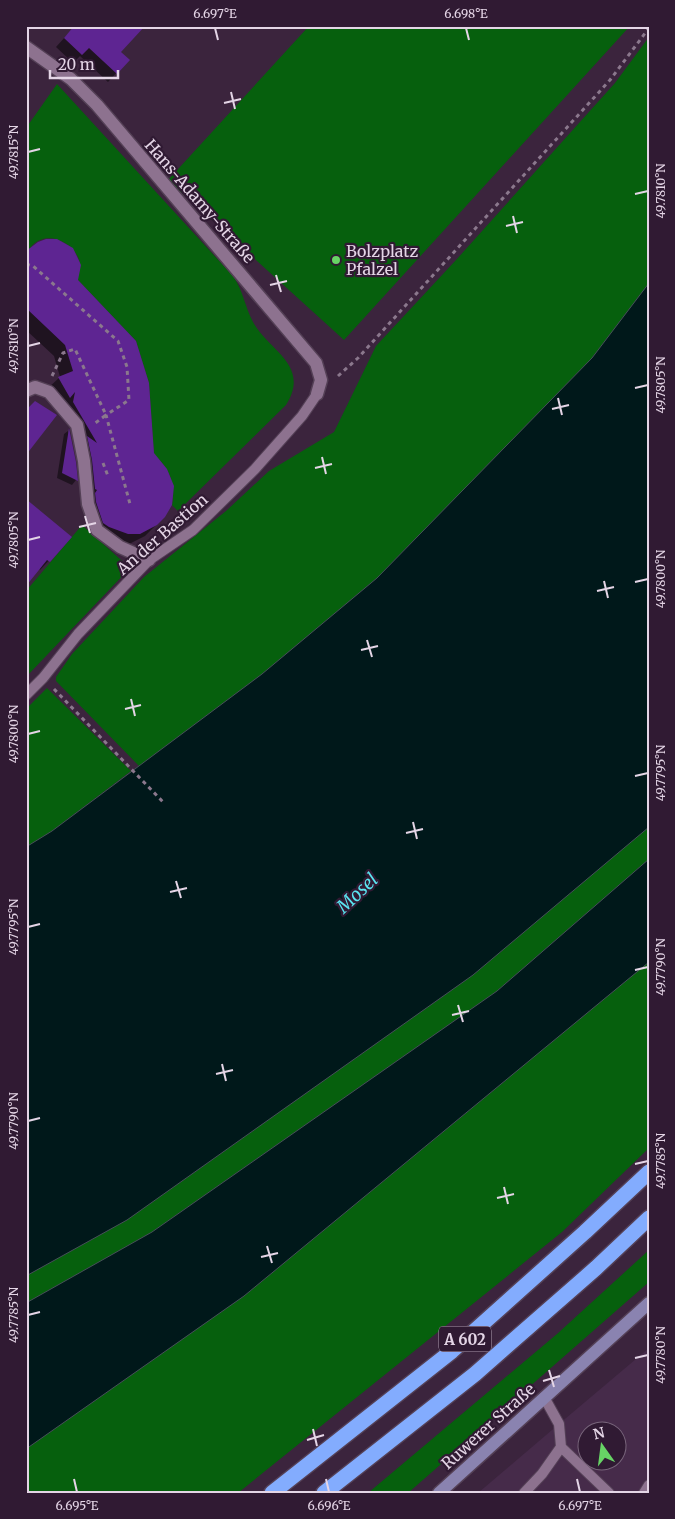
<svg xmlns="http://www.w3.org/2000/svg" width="675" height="1519" font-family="Merriweather,serif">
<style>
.built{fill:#462b4a;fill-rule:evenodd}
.green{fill:#06600d}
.water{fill:#00181a;stroke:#445157}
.shadow{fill:#0007}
.building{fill:#5e2592}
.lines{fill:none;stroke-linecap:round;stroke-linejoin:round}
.lane-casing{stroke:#544056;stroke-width:12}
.street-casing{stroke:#544056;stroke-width:15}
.secondary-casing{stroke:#544056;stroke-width:15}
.highway-casing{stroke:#544056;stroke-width:18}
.path{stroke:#8b788d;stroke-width:3;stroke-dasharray:4 4;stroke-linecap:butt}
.lane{stroke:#8d728f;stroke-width:10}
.street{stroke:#8d728f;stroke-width:12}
.secondary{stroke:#8a83b0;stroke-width:12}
.highway{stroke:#83acfe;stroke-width:15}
.ticks{fill:none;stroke:#e4d5e6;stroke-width:2}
.poi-dot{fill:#67d465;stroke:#301a33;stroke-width:2}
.labels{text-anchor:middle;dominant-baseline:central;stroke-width:4.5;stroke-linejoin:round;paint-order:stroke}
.shield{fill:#301a33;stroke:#ae9db0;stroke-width:1}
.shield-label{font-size:15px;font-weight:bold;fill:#e4d5e6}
.street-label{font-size:16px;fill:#e4d5e6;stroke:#301a33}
.poi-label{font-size:16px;fill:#e4d5e6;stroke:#301a33;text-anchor:start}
.water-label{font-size:18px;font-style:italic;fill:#5ae5f1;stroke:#301a33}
.neatline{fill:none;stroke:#e4d5e6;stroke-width:2}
.ticks-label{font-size:12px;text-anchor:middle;fill:#e4d5e6}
</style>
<rect width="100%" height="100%" fill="#3b243d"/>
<path class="built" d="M649 1348V1493H478L559 1424ZM588 1432H618V1462H588Z"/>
<path class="green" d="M309 26H630L344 340 168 180Z
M649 37V283L592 358 377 578 262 674 139 766 56 681V677L72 654 144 577 226 511 269 471 334 432 376 346 456 260 615 83Z
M57 84 233 276C243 290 245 307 253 322 269 351 311 365 286 405L178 511 172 505C176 485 170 468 154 455L149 383 136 341 77 279C78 275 81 269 80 264 77 243 46 228 31 247 29 250 28 255 26 258V128Z
M82 525 130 568 26 677V591Z
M47 688 131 771 52 831 26 847V709Z
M649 827V859L497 991 152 1232 26 1303V1276L127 1220 473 975Z
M649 962V1148L562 1232 238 1493H26V1449L244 1296Z
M649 1250V1282L408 1493H368L557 1334Z"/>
<path class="water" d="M649 283V827L473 975 127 1220 26 1276V847L52 831 262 674 377 578 592 358Z
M649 859V962L244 1296 26 1449V1303L152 1232 497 991Z"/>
<path class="shadow" d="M75 26 128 60 108 82 80 56 73 63 56 47Z
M57 240 72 249 77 280 153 454 164 517 145 536 127 545H116L98 538 92 534 85 514 81 445 47 389 60 377 54 356 26 330V253Z
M68 431 75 462 76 480 72 485 57 478 64 434Z
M26 501 71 537 40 570 39 568Z"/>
<path class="building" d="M74 26H145L121 52 130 60 117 74 89 48 82 55 64 38Z
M46 239H57L73 248 81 265 78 280 136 341 149 383 154 453 167 469 174 486 172 505 165 517 157 525 140 534H128L109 527 103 523 96 502 95 493 97 490 95 489 92 460 87 436 97 443 73 402 75 392 70 398 58 377 73 371 65 345 26 308V251L38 242Z
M35 401 57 415 26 455V410Z
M69 428 76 462 78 481 62 473Z
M26 499 72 537 50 562 47 560 26 586Z"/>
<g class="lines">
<g class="lane-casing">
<path id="lane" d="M26 695 43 678 78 634 149 560 193 530 255 469 302 416 317 394
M561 1447 609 1493
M524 1493 542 1474 561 1447 559 1424 544 1397
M644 1493 649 1485"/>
</g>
<g class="street-casing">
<path id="street" d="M26 47 71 79 97 105 316 363 321 380 317 394
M26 391 35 387 49 392 77 425 84 461 88 504 97 530 120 547 149 560"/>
</g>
<g class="secondary-casing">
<path id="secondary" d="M439 1493 649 1303"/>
</g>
<g class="highway-casing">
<path id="highway" d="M272 1493 452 1351 585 1232 649 1172
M324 1493 475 1374 596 1268 649 1218"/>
</g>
<path class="path" d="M26 264 33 266 118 341 127 367 129 400 106 415 130 504
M52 376 63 353 75 349 106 415 94 424
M338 376 358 358 610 80 649 28
M103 463 108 476
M54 689 165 804"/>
<use href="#lane" class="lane"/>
<use href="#street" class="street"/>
<use href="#secondary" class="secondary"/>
<use href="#highway" class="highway"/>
</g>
<path class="ticks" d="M215 28 218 40M466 28 469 40M231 92 235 109M224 103 241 99M28 152 40 149M635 194 648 191M513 216 517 233M506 226 523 222M276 275 281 292M270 285 287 281M28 346 40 343M635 388 648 385M558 398 562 415M552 409 569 405M322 457 326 474M315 468 332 464M85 516 90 533M79 527 96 523M28 540 40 537M604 581 608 598M635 582 648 579M597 591 614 587M367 640 372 657M361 650 378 646M131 699 135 716M125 709 141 705M28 734 40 731M635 776 648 773M413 822 417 839M406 833 423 829M176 881 181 898M170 892 187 888M28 927 40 924M635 970 648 967M458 1005 463 1022M452 1015 469 1011M222 1064 226 1081M216 1074 233 1070M28 1121 40 1118M635 1164 648 1161M504 1187 508 1204M497 1198 514 1194M267 1246 272 1263M261 1257 278 1253M28 1315 40 1312M635 1358 648 1355M549 1370 554 1387M543 1381 560 1376M313 1429 317 1446M307 1440 324 1435M74 1479 77 1492M326 1479 329 1492M577 1479 580 1492"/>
<circle class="poi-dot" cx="336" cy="260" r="5"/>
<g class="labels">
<rect class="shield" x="439" y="1326.5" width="52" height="25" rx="4"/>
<g class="shield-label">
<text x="465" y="1339">A 602</text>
</g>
<g class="street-label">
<text transform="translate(200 201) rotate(49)">Hans-Adamy-Straße</text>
<text transform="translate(162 534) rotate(-41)">An der Bastion</text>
<text transform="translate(488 1426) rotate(-42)">Ruwerer Straße</text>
</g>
<g class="poi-label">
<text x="346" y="251">Bolzplatz<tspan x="346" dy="18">Pfalzel</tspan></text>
</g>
<g class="water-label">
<text transform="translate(357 893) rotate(-43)">Mosel</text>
</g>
</g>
<rect width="675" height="1519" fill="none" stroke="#301a33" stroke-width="55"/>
<g transform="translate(602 1446) rotate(346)"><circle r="24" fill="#301a33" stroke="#78657b"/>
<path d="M0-4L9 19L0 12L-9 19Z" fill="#67d465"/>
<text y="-8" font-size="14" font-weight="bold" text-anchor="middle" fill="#e4d5e6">N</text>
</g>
<path d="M50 70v8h68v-8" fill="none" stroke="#e4d5e6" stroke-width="2.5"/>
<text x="58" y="70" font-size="15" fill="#e4d5e6" stroke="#301a33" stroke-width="4" paint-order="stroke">20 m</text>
<rect x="28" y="28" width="620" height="1464" class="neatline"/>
<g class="ticks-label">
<text x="215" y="18">6.697°E</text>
<text x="466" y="18">6.698°E</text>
<text transform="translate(14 152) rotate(-90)" y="4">49.7815°N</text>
<text transform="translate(661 191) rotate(-90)" y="4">49.7810°N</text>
<text transform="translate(14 346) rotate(-90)" y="4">49.7810°N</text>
<text transform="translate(661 385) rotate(-90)" y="4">49.7805°N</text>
<text transform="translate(14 540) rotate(-90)" y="4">49.7805°N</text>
<text transform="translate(661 579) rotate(-90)" y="4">49.7800°N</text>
<text transform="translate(14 734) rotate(-90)" y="4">49.7800°N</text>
<text transform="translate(661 773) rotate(-90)" y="4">49.7795°N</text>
<text transform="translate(14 927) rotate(-90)" y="4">49.7795°N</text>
<text transform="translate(661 967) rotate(-90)" y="4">49.7790°N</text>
<text transform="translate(14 1121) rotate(-90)" y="4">49.7790°N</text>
<text transform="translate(661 1161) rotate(-90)" y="4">49.7785°N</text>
<text transform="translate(14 1315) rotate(-90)" y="4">49.7785°N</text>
<text transform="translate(661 1355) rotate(-90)" y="4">49.7780°N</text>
<text x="77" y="1510">6.695°E</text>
<text x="329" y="1510">6.696°E</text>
<text x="580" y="1510">6.697°E</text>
</g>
</svg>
